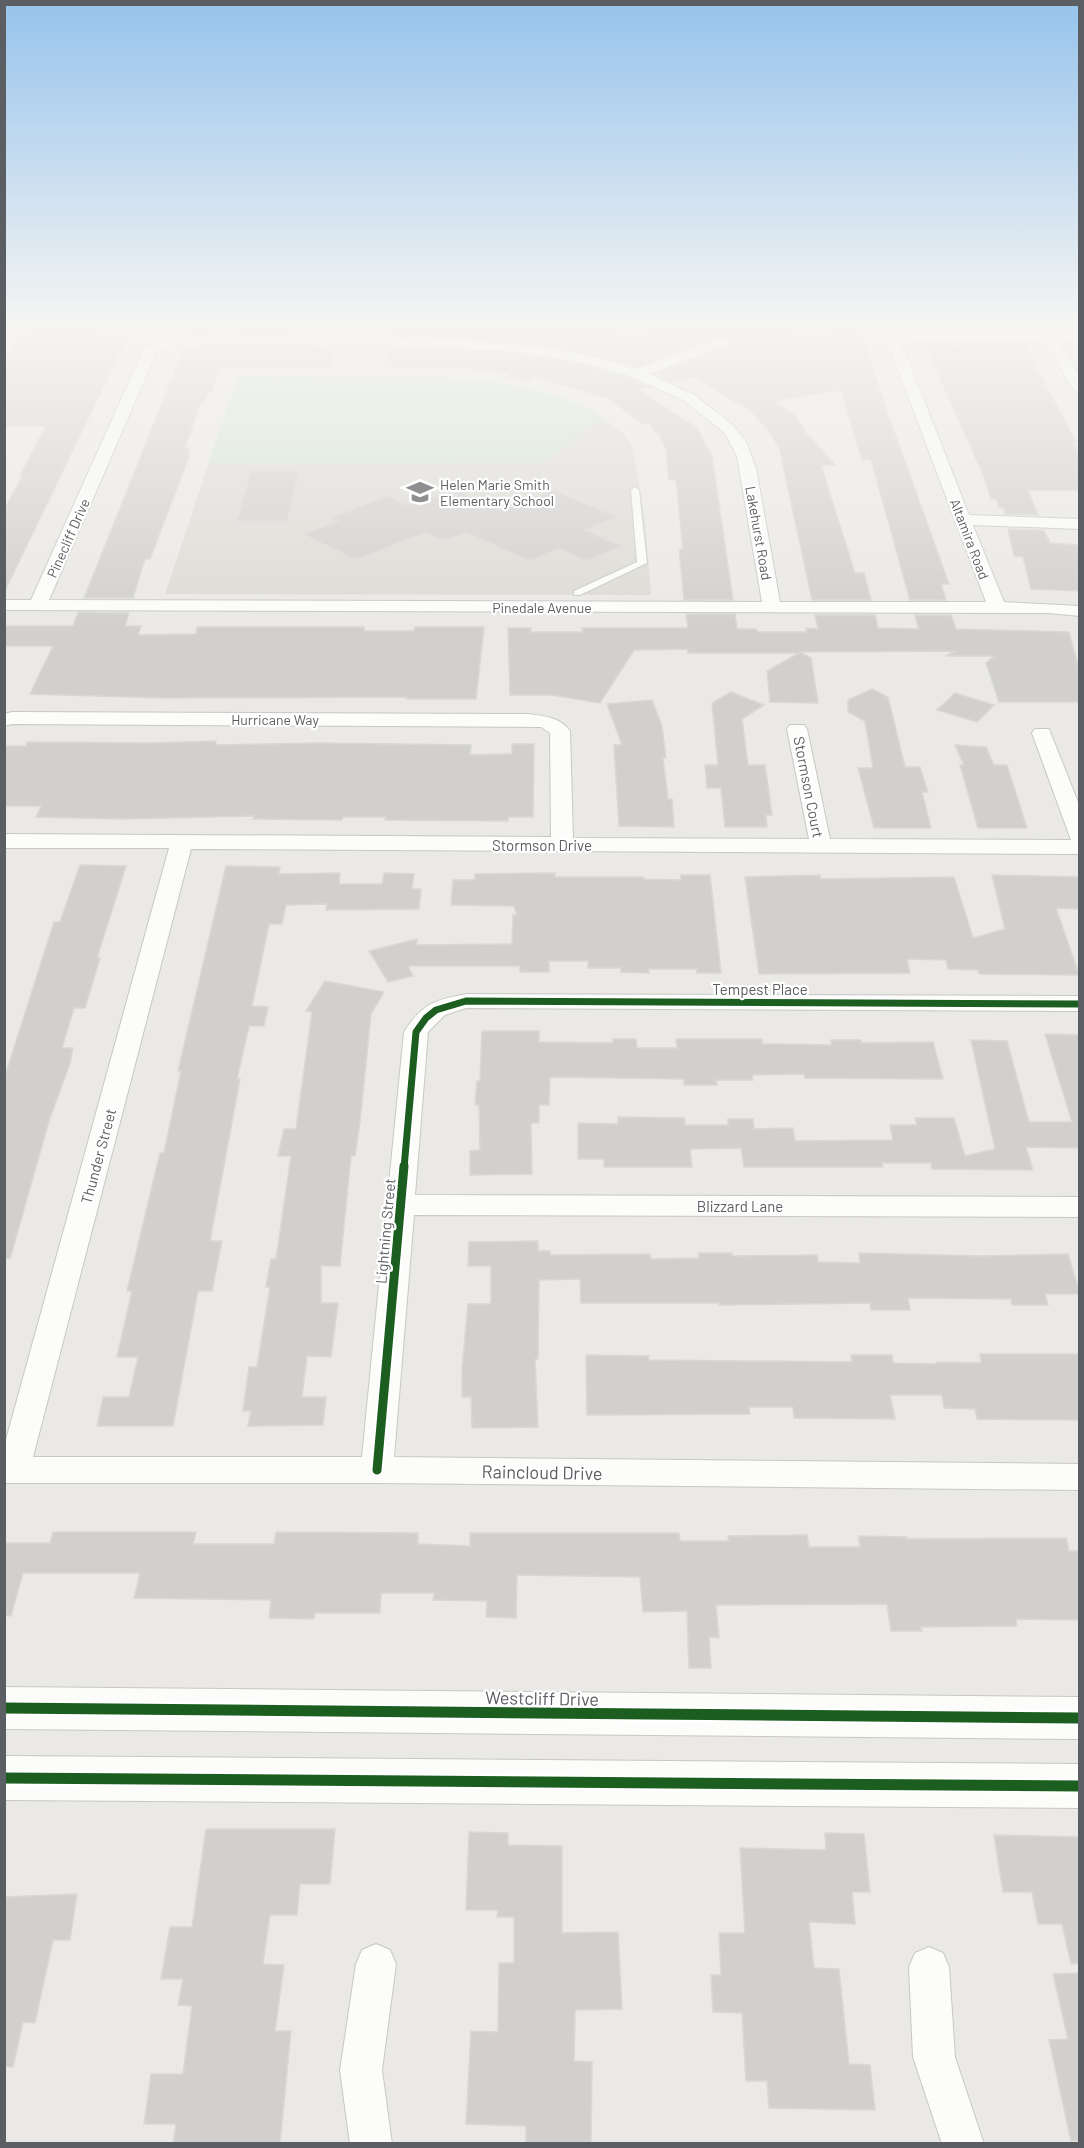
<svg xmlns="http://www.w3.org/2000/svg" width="1084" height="2148" font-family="Barlow,sans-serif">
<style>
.education{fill:#dddbd5}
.green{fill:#d3e5d1}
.building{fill:#d1d0ce;stroke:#d9d8d4;stroke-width:1.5}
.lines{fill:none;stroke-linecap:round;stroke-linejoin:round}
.lane-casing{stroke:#c7c7c7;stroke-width:2}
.street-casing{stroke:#c7c7c7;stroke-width:2}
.secondary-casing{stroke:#c7c7c6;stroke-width:2}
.lane{fill:#fcfcfb;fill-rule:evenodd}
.street{fill:#fcfcfb;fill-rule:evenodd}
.secondary{fill:#fcfcfb;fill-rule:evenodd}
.cycleway-far2-casing{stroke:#fff;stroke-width:10}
.cycleway-far1-casing{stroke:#fff;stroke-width:13}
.cycleway-casing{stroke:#fff;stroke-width:15}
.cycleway-far2{stroke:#1b5e20;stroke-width:7}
.cycleway-far1{stroke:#1b5e20;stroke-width:9}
.cycleway{stroke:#1b5e20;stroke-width:11}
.labels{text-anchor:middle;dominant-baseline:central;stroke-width:4.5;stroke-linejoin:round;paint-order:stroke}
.far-poi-label{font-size:14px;fill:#5b5e62;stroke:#fff;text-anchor:start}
.far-street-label{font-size:14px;fill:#5b5e62;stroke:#fff}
.street-label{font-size:15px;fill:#5b5e62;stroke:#fff}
.near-street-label{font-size:18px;fill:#5b5e62;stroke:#fff}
</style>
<rect width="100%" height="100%" fill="#eae9e5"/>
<path class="education" d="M238 376 445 377 492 382 538 391 592 410 624 433 633 449 645 521 651 595 165 594Z"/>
<path class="green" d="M238 376C280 377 323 377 366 377 441 377 536 375 602 417L542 463 208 464Z"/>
<path class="building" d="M33 324H60L57 330H102L129 334 4 593V510L23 475H20L46 426H4V360L22 334H27Z
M193 324H339L337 335 190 334Z
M393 324H541L562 326 571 324 639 334 670 324H734L736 328 753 324H780L816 343 835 324H859L883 400 949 584H941L946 600H910L871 460H862L841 390 774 401 795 415 807 434 836 465H821L855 573H864L871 600H812L779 447 767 429 747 407H744L693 377 672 382 655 374 727 347 730 343 728 338 715 337 636 367 579 351 517 342 453 337 391 336Z
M916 324H942L945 332H919Z
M925 344H950V346L1024 344 1076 442H1072L1080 454V490H1028L1038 515 1005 514 1004 508H999L996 499H991L984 477Z
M213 346 335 347 331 366 220 367 212 391H209L203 404H200L185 448H190L188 454H190L150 559H145L133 598H84L184 348Z
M388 347 517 354 578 364 628 378 649 387 638 389 697 428 712 456 733 600H684L679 549H683L676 480H669L666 449 658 433H655L649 423 643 424 607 398 533 376 530 380 506 378 510 373 473 371 475 367 384 366Z
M251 471H299L287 521H237Z
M553 490 617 517 584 530 621 546 587 561 559 548 533 559H525L466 532 450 539H440L426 532 361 558H352L303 534 338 521 328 519 387 496 407 505 429 497H457L458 491 501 510Z
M1008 529 1044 530 1050 543 1080 545V591L1031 589 1023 557 1014 556Z
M78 612 129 613 125 626H141L138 635 196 634 197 627H364V631H414L415 627H484L476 699H407V697L165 698 30 694 53 646H4V626H73Z
M686 614H735L737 629H756L757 632H807L806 628 818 629 815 615H875L878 628 919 629 915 615H951L956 629 1069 632 1080 673V702H999L986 663 994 656H946L956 651 799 652 811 658 818 703 770 702 767 671 799 653H688V649L634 650 600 703 551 695H510L508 628H531V632H583L582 628H688Z
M872 689 888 697 905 767H920L928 792H922L931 828H874L858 768H873L865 721 848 712V700Z
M731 692 764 705 742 719 748 765H765L772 815H766L767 827H725L721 788H707L705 765H718L712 703Z
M955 693 994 705 977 722 937 710Z
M652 700 662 726 666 758H663L668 799H672L674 827 619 826 614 745H622L607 704Z
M216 741 215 745 318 743 471 745 470 755 512 754V744H534L533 817H508V821L385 820 386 817H343L342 820 253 819 254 816 121 819 36 817 41 806H4V746H26L27 742 151 743Z
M955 745 986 747 994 765H1007L1027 828H978L960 765H964Z
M80 865 126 866 97 958H100L85 1008H74L62 1048H73L70 1063 49 1121 10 1259 4 1258V1079L54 922H60Z
M226 866 280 867 279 874 340 873 339 884H382L384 873 414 874 412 889H421L419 909 326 910 327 904 286 905 282 924H269L252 1006 268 1007 264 1026H249L237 1079H240L210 1241H222L212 1291H198L173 1426H97L103 1397H129L138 1357H117L132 1291H127L160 1153H164L181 1071H178Z
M555 873V877H643L644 879 681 880V875H710L721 973H697V969H649V973L621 972V968H588V961H549V972H520V966H408L413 976 388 982 369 951 417 939 416 945 512 944 513 915H517L514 906 451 905 453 880H475V874Z
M820 875 821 879 954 877 973 938 1005 929 992 875 1080 877V909L1056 908 1079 975 979 974 978 970 948 969 946 960 907 959 910 973 759 974 745 877Z
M325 981 384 992 371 1014 360 1122 355 1156H351L340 1266H321V1303H338L331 1357 307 1356 302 1397H326L323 1425 248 1426 251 1411H243L249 1367H257L270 1287H266L271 1259H276L291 1156H278L284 1129H296L312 1012 306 1011Z
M482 1031H539V1042L613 1043V1039H636L637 1048H677L676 1039H762V1044H782L832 1045 831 1040H861V1043L933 1042 943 1079 805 1078 804 1074 752 1075 753 1080H716L717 1085H684V1079L550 1077 549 1105H539V1123H531L532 1174 470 1175V1151L480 1150 479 1105H475L477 1081H480Z
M1045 1034 1080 1035V1148L1026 1147 1033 1170 932 1169 931 1163H882L883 1167H744L741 1148 690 1149 692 1167H604V1159H578V1123L618 1124V1117L684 1118 685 1125H728V1119H753L754 1129 793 1128 795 1141 893 1140 890 1125H917L915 1118H954L965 1156 995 1149 971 1040 1007 1041 1029 1122H1072Z
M538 1241V1251H550V1255L650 1254 651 1259 699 1258V1253H732V1256L817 1255 818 1262 860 1263 859 1253 981 1256 1068 1254 1080 1294H1045L1048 1305H1012L1011 1299 908 1298 910 1310H871L870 1303 719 1305V1303H581L580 1279 539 1280 538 1359H535L538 1427 472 1428 471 1397H462V1369L468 1304H491V1266H468L469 1242Z
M980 1354H1079V1420L977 1419 975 1409 944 1408 942 1395H890L895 1419 794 1418 793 1407H749L750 1414 587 1415 586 1355 649 1356V1360L852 1362 851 1355H892L893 1363 937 1364V1362L981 1363Z
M53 1532H196L193 1544H274L276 1532 418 1533V1544L470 1546V1533H679L680 1541H729L728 1536 807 1535 809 1547H860L859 1536 907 1537V1539L1066 1538 1069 1551H1080V1620L1016 1619 1017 1626 921 1627 922 1631H891L887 1604 716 1605 719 1638 709 1637 711 1668H689L687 1611 643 1612 640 1577 517 1575 516 1618 486 1617 487 1601 433 1600 434 1593H381L380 1613H315L314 1619 269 1618 271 1600 134 1598 140 1573H23L11 1616 4 1615V1543H50Z
M206 1829H335L330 1884H300L297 1915H270L263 1964 284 1965 275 2031H291L280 2144H173L176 2124H144L151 2074H183L192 2006 178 2005 183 1979H161L170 1927H192Z
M469 1832 508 1833V1845L562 1846V1933L618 1932 622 2009 575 2010 574 2061 592 2062 591 2144H526V2126L466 2124 471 2031 498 2032 499 1963H514V1917H497L498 1910H466Z
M825 1833 864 1834 870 1892H852L855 1924 809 1922 814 1968 839 1969 849 2064 870 2065 875 2110 769 2108 767 2081H746L742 2013 713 2012 711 1975H721L719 1933H745L740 1848 826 1850Z
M994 1835 1080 1837V1963L1071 1964 1062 1924H1038L1032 1892H1003Z
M77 1894 70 1940H53L35 2023 23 2022 13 2067 4 2066V1897Z
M1080 1973V2140L1071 2141 1049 2040 1068 2039 1053 1974Z"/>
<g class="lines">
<g class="lane-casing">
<path id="lane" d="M635 487 639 490 647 563 580 595H574V591L637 562 631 490Z"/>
</g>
<g class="street-casing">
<path id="street" d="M909 334H1080V342H1058L1080 376V393L1073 389 1045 342H909L899 346 905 352 969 515 1080 519V529L973 525 1004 602 1080 606V616L1048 613 4 610V600H31L145 346 177 337 213 335 453 339 517 344 579 353 636 369 716 339H726L728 342 726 345 649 374 693 394 734 426 746 442 756 468 780 602H986L892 354 883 347 891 338ZM213 344 390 345 517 352 578 362 629 376 683 400 724 432 737 456 762 602 49 600 157 351 177 346Z
M12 712 528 714C544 716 560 717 570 731L573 838 809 839 787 729 790 725H804L807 729 830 839 1071 840 1032 733 1035 729H1049L1080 807V854L191 849 33 1457H362L404 1032C422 1004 434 1000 466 994L1080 996V1011L466 1008 445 1015 428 1032 415 1195 1080 1197V1217L414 1215 394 1457 1080 1464V1490L377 1483H4V1447L169 848H4V834L551 837 550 733 541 727 12 724 4 726V714Z
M376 1944 390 1950 396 1964 382 2070 392 2144H350L340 2070 356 1964 362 1950Z
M929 1947 943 1953 949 1967 955 2057 984 2144H942L913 2057 909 1967 915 1953Z"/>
</g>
<g class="secondary-casing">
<path id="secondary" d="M4 1687 1080 1697V1739L4 1729Z
M4 1756 1080 1764V1808L4 1800Z"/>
</g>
<use href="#lane" class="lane"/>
<use href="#street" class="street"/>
<use href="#secondary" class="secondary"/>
<g class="cycleway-far2-casing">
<path id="cycleway-far2" d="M404 1168 416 1032 426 1018 436 1010 466 1001 1080 1004"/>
</g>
<g class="cycleway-far1-casing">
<path id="cycleway-far1" d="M377 1470 404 1166"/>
</g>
<g class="cycleway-casing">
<path id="cycleway" d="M4 1708 1080 1718
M4 1778 1080 1786"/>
</g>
<use href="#cycleway-far2" class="cycleway-far2"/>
<use href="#cycleway-far1" class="cycleway-far1"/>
<use href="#cycleway" class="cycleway"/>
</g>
<linearGradient id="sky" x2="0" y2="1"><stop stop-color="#96c3ec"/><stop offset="0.52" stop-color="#f6f5f3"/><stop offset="1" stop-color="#f6f5f3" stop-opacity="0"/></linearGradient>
<rect width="1084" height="625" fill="url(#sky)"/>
<defs>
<g id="school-bare" transform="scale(2.07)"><path d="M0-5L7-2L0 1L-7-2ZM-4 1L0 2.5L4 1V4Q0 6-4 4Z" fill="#8d8f90" stroke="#fff" stroke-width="2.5" paint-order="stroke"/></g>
</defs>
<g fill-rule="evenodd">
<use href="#school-bare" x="420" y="492"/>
</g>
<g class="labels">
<g class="far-poi-label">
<text x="440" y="484">Helen Marie Smith<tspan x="440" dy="16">Elementary School</tspan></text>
</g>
<g class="far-street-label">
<text transform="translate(759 533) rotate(80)">Lakehurst Road</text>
<text transform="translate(68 538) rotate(-66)">Pinecliff Drive</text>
<text transform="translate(970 539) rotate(69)">Altamira Road</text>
<text x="542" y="607">Pinedale Avenue</text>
<text x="275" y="719">Hurricane Way</text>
</g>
<g class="street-label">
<text transform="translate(809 787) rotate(79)">Stormson Court</text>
<text x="542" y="845">Stormson Drive</text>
<text x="760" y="989">Tempest Place</text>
<text transform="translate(98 1156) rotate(-75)">Thunder Street</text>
<text x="740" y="1206">Blizzard Lane</text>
<text transform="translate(385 1231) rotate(-85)">Lightning Street</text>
</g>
<g class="near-street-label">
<text transform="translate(542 1472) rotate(1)">Raincloud Drive</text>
<text transform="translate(542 1698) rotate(1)">Westcliff Drive</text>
</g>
</g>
<rect width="1084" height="2148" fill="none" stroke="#5b5e62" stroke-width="12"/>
</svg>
